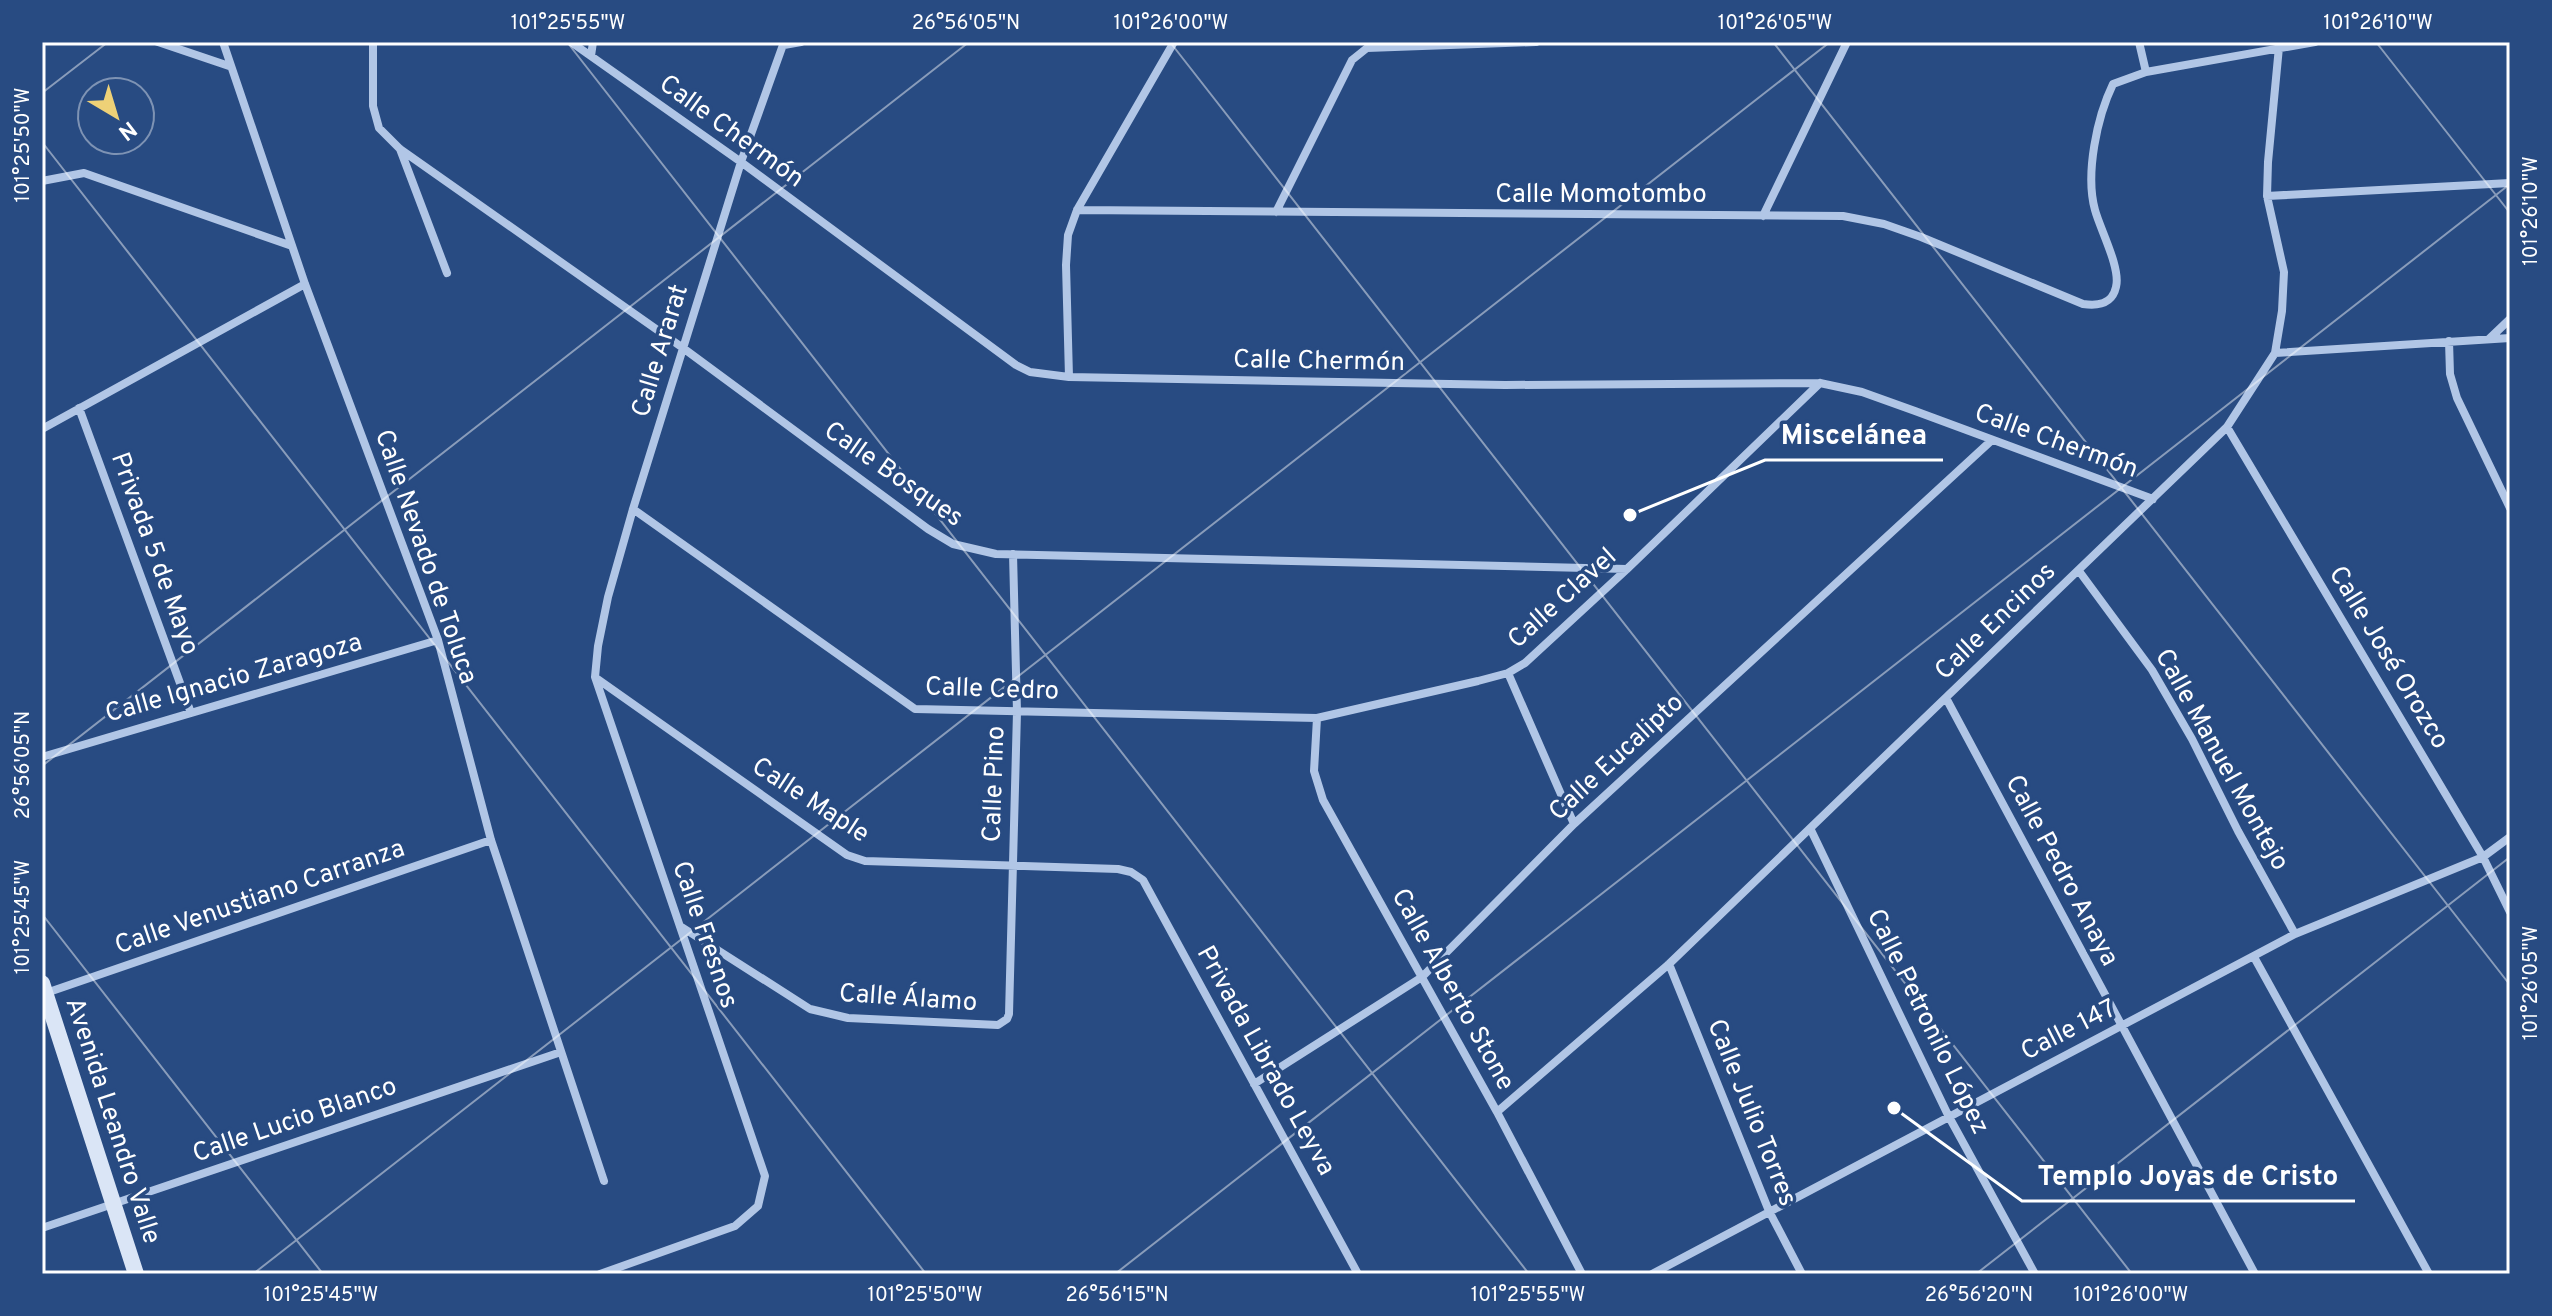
<svg xmlns="http://www.w3.org/2000/svg" width="2552" height="1316" font-family="Overpass,sans-serif">
<style>
.lines{fill:none;stroke-linecap:round;stroke-linejoin:round}
.street{stroke:#b1c6e6;stroke-width:8}
.secondary{stroke:#dae5f6;stroke-width:16}
.ticks{fill:none;stroke:#fff;stroke-width:2;stroke-opacity:0.45}
.labels{text-anchor:middle;dominant-baseline:central;stroke-width:7;stroke-linejoin:round;paint-order:stroke}
.street-label{font-size:26px;fill:#fff;stroke:#284b82}
.leader{fill:none;stroke:#fff;stroke-width:3}
.callout-dot{fill:#fff;stroke:#284b82;stroke-width:3}
.callout-label{font-size:28px;text-anchor:middle;font-weight:bold;fill:#fff;stroke:#284b82;stroke-width:7;stroke-linejoin:round;paint-order:stroke}
.neatline{fill:none;stroke:#fff;stroke-width:3}
.ticks-label{font-size:20px;text-anchor:middle;fill:#fff}
</style>
<rect width="100%" height="100%" fill="#284b82"/>
<g class="lines">
<path class="street" d="M158 42 229 66
M223 42 305 284 438 640 491 840 604 1181
M373 42V106L379 128 400 149 683 348 928 529 953 544 996 554 1627 569
M571 42 741 162 1016 365 1030 372 1069 377 1505 385 1820 383 1862 392 1915 411 2153 499
M784 45 801 42
M591 56 593 42
M2146 72 2315 42
M400 149 447 273
M42 181 84 173 292 246
M2267 196 2510 183
M1077 210 1843 216 1884 224 1921 237 2083 304C2097 306 2112 305 2116 287 2121 268 2100 229 2095 210 2085 174 2097 117 2113 84L2146 72 2139 42
M1276 212 1352 60 1367 48 1536 42
M1763 216 1847 42
M2489 339 2510 319
M2449 341 2450 374 2457 398 2510 508
M2275 353 2510 338
M1069 377 1066 265 1068 235 1077 210 1174 42
M79 408 191 713
M2227 427 2483 857 2510 912
M42 429 305 284
M633 509 915 709 1317 718 1478 681 1508 673 1525 663 1627 569 1820 383
M2079 571 2152 670 2192 739 2238 831 2295 934
M1508 673 1574 824
M596 678 847 855 865 861 1118 869 1131 872 1143 880 1358 1274
M1946 698 2255 1274
M1317 718 1314 771 1323 800 1497 1112 1582 1274
M42 757 438 640
M1810 828 1948 1115 2035 1274
M680 926 810 1009 848 1018 998 1025 1007 1019 1009 1014 1017 712 1013 554
M2254 957 2429 1274
M1669 964 1769 1211 1802 1274
M46 993 491 840
M1254 1084 1422 977 1574 824 1992 440
M1497 1112 1669 964 2227 427 2275 353 2282 311 2284 272 2267 196 2268 162 2279 47
M42 1228 561 1052
M600 1274 735 1226 758 1206 765 1176 595 677 598 646 608 597 633 509 741 162 784 42
M1652 1274 2295 934 2483 857 2510 837"/>
<path class="secondary" d="M42 983 136 1274"/>
</g>
<path class="ticks" d="M567 42 1529 1274M1170 42 2132 1274M1773 42 2510 985M2376 42 2510 213M42 93 108 42M42 142 926 1274M42 766 969 42M42 914 323 1274M253 1274 1830 42M1115 1274 2510 184M1976 1274 2510 857"/>
<g class="labels">
<g class="street-label">
<text transform="translate(731 132) rotate(36)">Calle Chermón</text>
<text x="1601" y="195">Calle Momotombo</text>
<text transform="translate(661 351) rotate(-73)">Calle Ararat</text>
<text transform="translate(1319 362) rotate(1)">Calle Chermón</text>
<text transform="translate(2056 442) rotate(20)">Calle Chermón</text>
<text transform="translate(893 475) rotate(35)">Calle Bosques</text>
<text transform="translate(154 554) rotate(70)">Privada 5 de Mayo</text>
<text transform="translate(425 557) rotate(71)">Calle Nevado de Toluca</text>
<text transform="translate(1563 599) rotate(-42)">Calle Clavel</text>
<text transform="translate(1996 622) rotate(-44)">Calle Encinos</text>
<text transform="translate(2388 658) rotate(59)">Calle José Orozco</text>
<text transform="translate(234 679) rotate(-16)">Calle Ignacio Zaragoza</text>
<text transform="translate(992 690) rotate(2)">Calle Cedro</text>
<text transform="translate(1617 758) rotate(-43)">Calle Eucalipto</text>
<text transform="translate(2221 760) rotate(61)">Calle Manuel Montejo</text>
<text transform="translate(995 784) rotate(-88)">Calle Pino</text>
<text transform="translate(810 801) rotate(33)">Calle Maple</text>
<text transform="translate(2061 871) rotate(62)">Calle Pedro Anaya</text>
<text transform="translate(260 898) rotate(-19)">Calle Venustiano Carranza</text>
<text transform="translate(704 935) rotate(71)">Calle Fresnos</text>
<text transform="translate(1452 990) rotate(61)">Calle Alberto Stone</text>
<text transform="translate(908 999) rotate(4)">Calle Álamo</text>
<text transform="translate(1927 1022) rotate(64)">Calle Petronilo López</text>
<text transform="translate(2069 1031) rotate(-27)">Calle 147</text>
<text transform="translate(1265 1061) rotate(61)">Privada Librado Leyva</text>
<text transform="translate(1751 1113) rotate(68)">Calle Julio Torres</text>
<text transform="translate(112 1121) rotate(72)">Avenida Leandro Valle</text>
<text transform="translate(295 1121) rotate(-19)">Calle Lucio Blanco</text>
</g>
</g>
<path class="leader" d="M1630 515L1765 460H1943M1894 1108L2022 1201H2355"/>
<g class="callout-dot">
<circle cx="1630" cy="515" r="8"/>
<circle cx="1894" cy="1108" r="8"/>
</g>
<g class="callout-label">
<text x="1854" y="444">Miscelánea</text>
<text x="2188" y="1185">Templo Joyas de Cristo</text>
</g>
<rect width="2552" height="1316" fill="none" stroke="#284b82" stroke-width="88"/>
<g transform="translate(116 116) rotate(142)"><circle r="38" fill="#284b82" stroke="#7e93b4" stroke-width="2"/>
<path d="M0-6L14 30L0 20L-14 30Z" fill="#eed177"/>
<text y="-12" font-size="22" font-weight="bold" text-anchor="middle" fill="#ffffff">N</text>
</g>
<rect x="44" y="44" width="2464" height="1228" class="neatline"/>
<g class="ticks-label">
<text x="568" y="29">101°25'55"W</text>
<text x="966" y="29">26°56'05"N</text>
<text x="1171" y="29">101°26'00"W</text>
<text x="1775" y="29">101°26'05"W</text>
<text x="2378" y="29">101°26'10"W</text>
<text transform="translate(22 145) rotate(-90)" y="7">101°25'50"W</text>
<text transform="translate(2530 211) rotate(-90)" y="7">101°26'10"W</text>
<text transform="translate(22 765) rotate(-90)" y="7">26°56'05"N</text>
<text transform="translate(22 917) rotate(-90)" y="7">101°25'45"W</text>
<text transform="translate(2530 983) rotate(-90)" y="7">101°26'05"W</text>
<text x="321" y="1301">101°25'45"W</text>
<text x="925" y="1301">101°25'50"W</text>
<text x="1117" y="1301">26°56'15"N</text>
<text x="1528" y="1301">101°25'55"W</text>
<text x="1979" y="1301">26°56'20"N</text>
<text x="2131" y="1301">101°26'00"W</text>
</g>
</svg>
